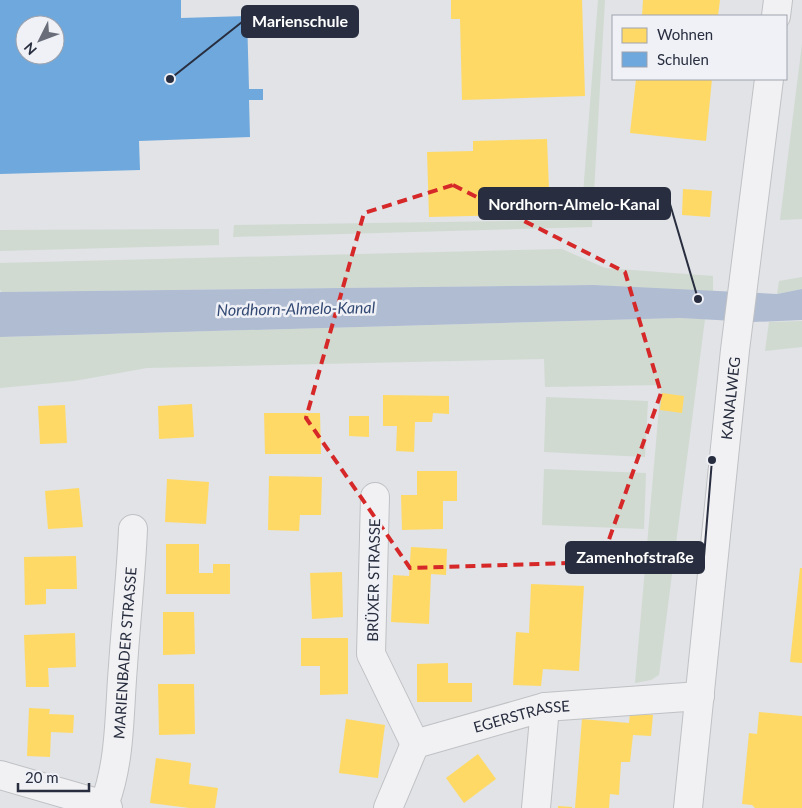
<svg xmlns="http://www.w3.org/2000/svg" width="802" height="808" font-family="Lato,sans-serif">
<style>
.green{fill:#d0dad1}
.water{fill:#afbcd1}
.homes{fill:#ffd966}
.schools{fill:#6fa8dc;fill-rule:evenodd}
.lines{fill:none;stroke-linecap:round;stroke-linejoin:round}
.minor-casing{stroke:#bfc1c4;stroke-width:30}
.minor{stroke:#f1f1f3;stroke-width:28}
.marked{fill:none;stroke:#d62828;stroke-width:4;stroke-dasharray:10 6;stroke-linejoin:round}
.labels{text-anchor:middle;dominant-baseline:central;stroke-width:5;stroke-linejoin:round;paint-order:stroke}
.street-label{font-size:15px;fill:#282e3f;stroke:#eff1f6}
.water-label{font-size:16px;font-style:italic;fill:#334973;stroke:#eff1f6}
.leader{fill:none;stroke:#282e3f;stroke-width:2}
.callout-dot{fill:#282e3f;stroke:#eff1f6;stroke-width:2}
.callout{fill:#282e3f;stroke:#282e3f;stroke-width:2}
.callout-label{font-size:16px;text-anchor:middle;font-weight:bold;fill:#fff}
</style>
<rect width="100%" height="100%" fill="#e1e3e6"/>
<path class="green" d="M598 0H605L592 227 233 237 234 225 581 220Z
M802 44V219L780 220Z
M219 229V245L0 251V230Z
M562 249 605 268 713 276V292L594 285 2 292 0 290V263Z
M802 277V289L777 294 779 281Z
M680 318 705 319 659 675 651 680 635 683 661 385 545 387 544 359 147 368 74 381 0 388V337Z
M802 321V347L765 351 769 322Z
M546 397 648 401 645 457 544 452Z
M544 469 646 473 644 529 542 525Z"/>
<path class="water" d="M594 285 777 294 802 289V320L753 322 680 318 0 337V292Z"/>
<path class="homes" d="M451 0H582L585 96 462 100 460 19H451Z
M643 0H720L718 16H642Z
M636 79H712L706 141 630 133Z
M547 139 550 214 429 217 427 152 473 151V141Z
M683 189 712 191 710 217 682 215Z
M662 393 684 396 682 413 660 410Z
M383 395 449 396V414L433 413 432 422H415L414 452 396 451 397 426H383Z
M192 404 194 437 159 439 158 406Z
M65 405 67 443 40 444 38 406Z
M264 413H320L321 454H265Z
M349 416H369V437L349 436Z
M417 471H457V501H443V529L402 530 401 495H417Z
M269 476 322 477 321 515H300L299 531 268 530Z
M167 479 209 482 206 524 165 522Z
M79 488 83 527 48 529 45 491Z
M166 544H199V573H213V564H230V594H166Z
M411 547 447 549 446 575 431 574 429 624 391 622 393 575 409 576Z
M76 556 77 589H46V604L25 605 24 557Z
M800 568H802V663L790 662Z
M342 572 343 617 312 619 310 573Z
M531 584 584 586 579 671 543 669 541 686 513 685 516 632 529 633Z
M163 612H194L195 654 163 655Z
M75 633 76 667 48 668 49 687H26L24 635Z
M301 638H348V694L320 695V666H301Z
M448 663V683H472V702H417V664Z
M158 684H194L195 734 159 735Z
M29 708 50 709 49 714 74 715 73 733 51 732 50 757 27 756Z
M759 712 802 716V808H755L752 805 742 804 749 733 757 734Z
M630 713 653 715 651 736 633 735 630 762H621L619 795 610 794 609 808H575L582 719 629 723Z
M346 719 385 725 378 778 339 773Z
M478 754 496 779 464 803 446 778Z
M156 758 191 763 189 784 218 788 215 808H189L150 803Z
M558 806 572 807V808H558Z"/>
<path class="schools" d="M0 0H181V18L247 16 249 89H263V100H249L250 137 139 141 140 170 0 174ZM25 25H55V55H25Z"/>
<g class="lines">
<g class="minor-casing">
<g id="minor">
<path d="M776 16 778 0"/>
<path d="M375 497 371 654 415 744"/>
<path d="M0 775 104 805 108 808"/>
<path id="s1" d="M104 805C121 761 119 712 123 666 126 620 131 575 133 529"/>
<path id="s2" d="M388 808 415 744 545 707 700 696"/>
<path d="M536 808 545 707"/>
<path id="s3" d="M688 808 735 350 769 79"/>
</g>
</g>
<use href="#minor" class="minor"/>
</g>
<path class="marked" d="M453 185 625 272 661 393 601 562 410 568 306 418 364 213Z"/>
<g class="labels">
<g class="street-label">
<text stroke="none"><textPath href="#s3" startOffset="412">KANALWEG</textPath></text>
<text transform="translate(373 580) rotate(-89)">BRÜXER STRASSE</text>
<text stroke="none"><textPath href="#s1" startOffset="154">MARIENBADER STRASSE</textPath></text>
<text stroke="none"><textPath href="#s2" startOffset="180">EGERSTRASSE</textPath></text>
</g>
<g class="water-label">
<text transform="translate(296 308) rotate(-1)">Nordhorn-Almelo-Kanal</text>
</g>
</g>
<path class="leader" d="M170 79L242 22M698 299L670 204M712 460L704 557"/>
<g class="callout-dot">
<circle cx="170" cy="79" r="5"/>
<circle cx="698" cy="299" r="5"/>
<circle cx="712" cy="460" r="5"/>
</g>
<g class="callout">
<rect x="242" y="6" width="116" height="31" rx="5"/>
<rect x="479" y="188" width="191" height="31" rx="5"/>
<rect x="566" y="542" width="138" height="31" rx="5"/>
</g>
<g class="callout-label">
<text x="300" y="27">Marienschule</text>
<text x="574" y="210">Nordhorn-Almelo-Kanal</text>
<text x="635" y="563">Zamenhofstraße</text>
</g>
<rect x="612" y="15" width="175" height="65" fill="#eff1f6" stroke="#9fa3ad"/>
<rect x="622" y="28" width="25" height="15" fill="#ffd966" stroke="#9fa3ad"/>
<text x="657" y="40" font-size="15" fill="#282e3f">Wohnen</text>
<rect x="622" y="52" width="25" height="15" fill="#6fa8dc" stroke="#9fa3ad"/>
<text x="657" y="65" font-size="15" fill="#282e3f">Schulen</text>
<g transform="translate(40 40) rotate(228)"><circle r="24" fill="#eff1f6" stroke="#9fa3ad"/>
<path d="M0-4L9 19L0 12L-9 19Z" fill="#696d79"/>
<text y="-8" font-size="14" font-weight="bold" text-anchor="middle" fill="#282e3f">N</text>
</g>
<path d="M18 783v8h71v-8" fill="none" stroke="#282e3f" stroke-width="2.5"/>
<text x="25" y="783" font-size="15" fill="#282e3f" stroke="#eff1f6" stroke-width="4" paint-order="stroke">20 m</text>
</svg>
